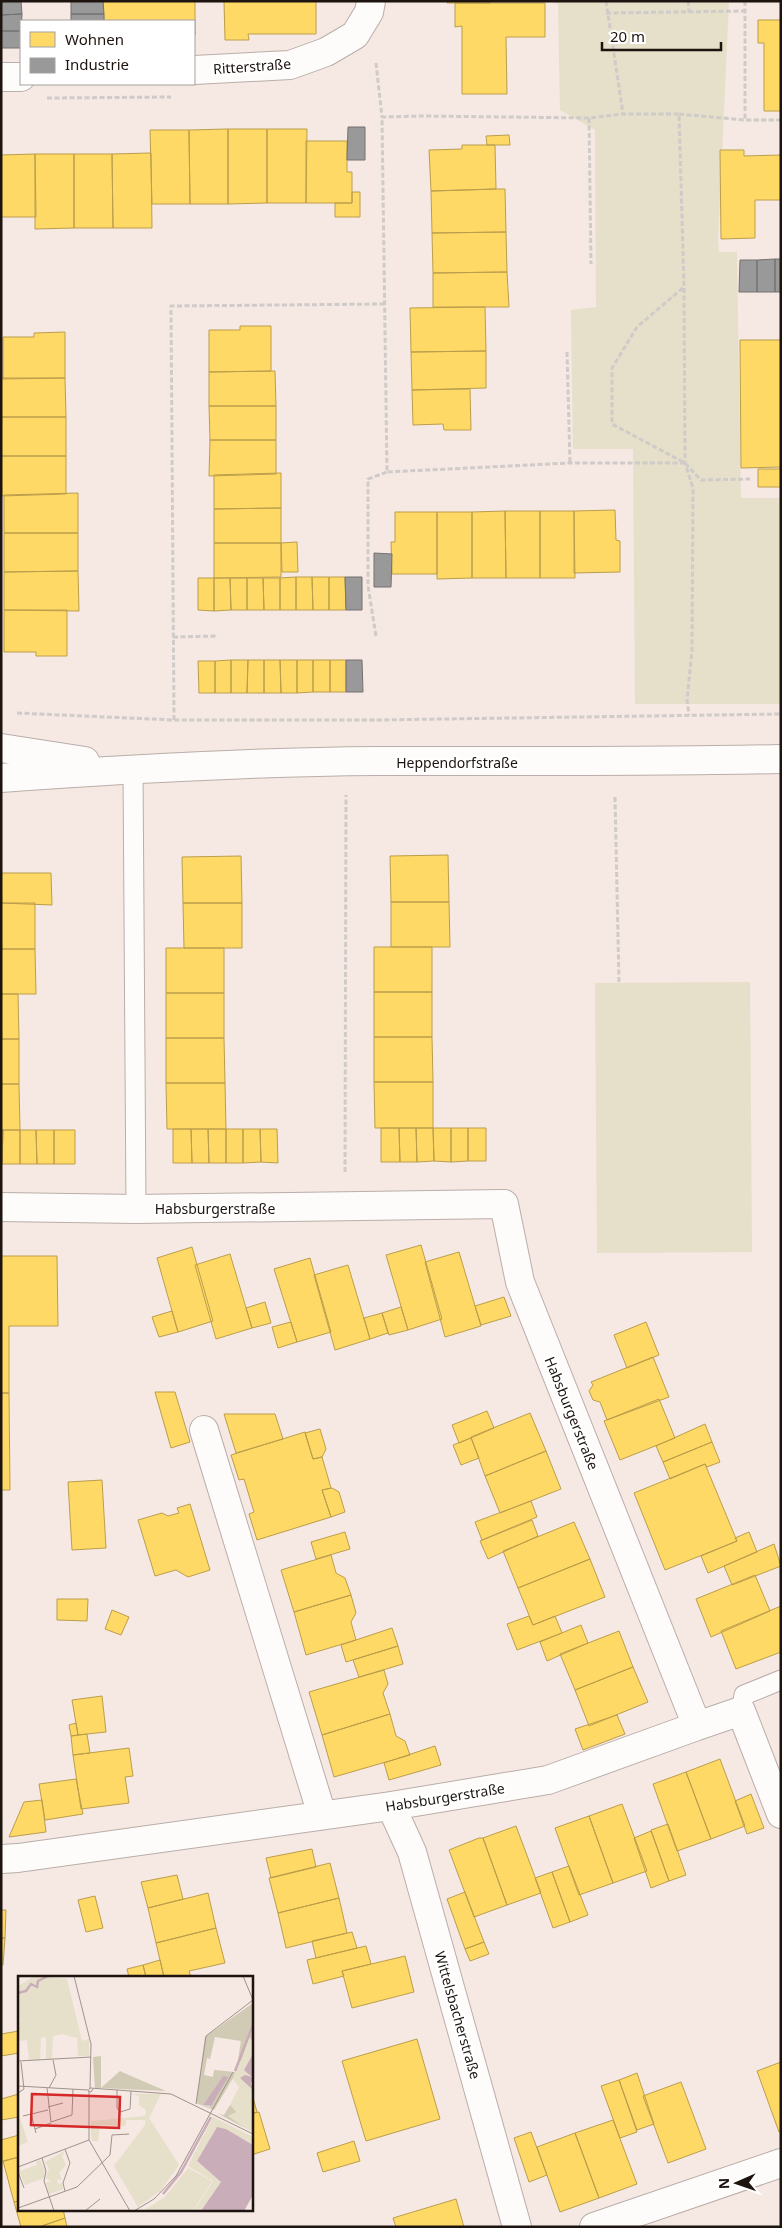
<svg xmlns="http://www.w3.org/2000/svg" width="782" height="2228" font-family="'Noto Sans',sans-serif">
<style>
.green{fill:#e6dfc9}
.homes{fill:#ffd966;stroke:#bb9e4c}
.industry{fill:#999;stroke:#747170}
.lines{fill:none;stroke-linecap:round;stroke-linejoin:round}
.lane-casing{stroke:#b9aea9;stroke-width:21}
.street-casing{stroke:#b9aea9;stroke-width:30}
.path{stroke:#cfcbc9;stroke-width:3;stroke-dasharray:5 2.5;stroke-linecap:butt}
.lane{stroke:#fefcfb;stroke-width:19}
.street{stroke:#fefcfb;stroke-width:28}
.labels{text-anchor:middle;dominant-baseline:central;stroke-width:5;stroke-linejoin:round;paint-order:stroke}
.street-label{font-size:14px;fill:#1d130f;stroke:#fff}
.inset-river{fill:none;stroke:#c9adb8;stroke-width:2.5}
.inset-road{fill:none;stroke:#9f938e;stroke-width:1}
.view{fill:#d62828;fill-opacity:0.15;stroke:#d62828;stroke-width:2.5}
.inset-edge{fill:none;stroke:#1d130f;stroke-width:2.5}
</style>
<rect width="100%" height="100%" fill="#f6e8e2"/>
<path class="green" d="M547 1H729L718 240 719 252H737V257L741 498H781V704H635L633 449H573L571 310 596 307 595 130 560 110 558 4Z
M750 982 752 1252 597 1253 595 983Z"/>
<path class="homes" d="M103 1H195V35L194 21H104Z
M224 1H316V34H248L249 40H225Z
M447 1H490V3H447Z
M455 3H545V37H506L507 94H462V26L455 27Z
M758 20H781V111H764V43H758Z
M228 129H267V203L228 204Z
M228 129V204H190L189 130Z
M267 129H307L306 203H267Z
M150 130H189L190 204H152Z
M509 135 510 145H487L486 136Z
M306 141H347V172H352V203H306Z
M462 145H495L496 189 431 191 429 150 462 149Z
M720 150H744V156L781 155V200H755V238L721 239Z
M151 153 152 228H113L112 154Z
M35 154H74V228L35 229Z
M35 154 36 217H1V155Z
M74 154H112L113 228H74Z
M496 189H505L506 232 432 233 431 191Z
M352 192H360V217H335V203H352Z
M506 232 507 272 433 273 432 233Z
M507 272 509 307H433V273Z
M485 307 486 351 411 352 410 308Z
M240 326H271V371L209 372V330H240Z
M65 332V378L3 379V337H34V333Z
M740 340H781V467L741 468Z
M486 351V388L412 390 411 352Z
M275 371 276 406H209V372Z
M1 378H65L66 417H1Z
M470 389 471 430H444L443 424 413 425 412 390Z
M209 406H276V440H210Z
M1 417H66V456H1Z
M210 440H276V474L209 476Z
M1 456H66V494L1 496Z
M758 469H781V487H758Z
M281 473V508L214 509V475Z
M78 493V533H4V495Z
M281 508V543H214V509Z
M615 510 616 540 620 541V572L574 573V511Z
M505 511 506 578H472V512Z
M505 511H540V578H506Z
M540 511H574L575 578H540Z
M395 512H437V574H392L391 542H395Z
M437 512H472V578L437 579Z
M4 533H78V571L4 572Z
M297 542 298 572H282L281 543Z
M214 543H281V577L214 578Z
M78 571 79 611 4 610V572Z
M296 577H312L313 610H296Z
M296 577V610H280V578Z
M312 577H329V610H313Z
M329 577H345L346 610H329Z
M198 578H214V611L198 610Z
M214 578H230L231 610 214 611Z
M230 578H247V610H231Z
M247 578H263L264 610H247Z
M263 578H280V610H264Z
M4 610H67V656H36V652H4Z
M231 660H248L247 693H231Z
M231 660V693H215V661Z
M248 660H264V693H247Z
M264 660H280L281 693H264Z
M280 660H297V693H281Z
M297 660H313V692L297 693Z
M313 660H330V692H313Z
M330 660H346V692H330Z
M198 661H215V693H199Z
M448 855 449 902H391L390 856Z
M241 856 242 903H183L182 857Z
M1 873H51L52 905 1 903Z
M391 902H449L450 947H391Z
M1 903H35V949H1Z
M183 903H242V948H184Z
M374 947H432V992H374Z
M166 948H224V993H166Z
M1 949H35L36 994H1Z
M374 992H432V1037H374Z
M166 993H224V1038H166Z
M1 994H18L19 1039H1Z
M374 1037H432L433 1082H374Z
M166 1038H224L225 1083H166Z
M1 1039H19V1084H1Z
M374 1082H433V1128H375Z
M166 1083H225L226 1129H167Z
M1 1084H19L20 1130H1Z
M381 1128H399L400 1162H381Z
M399 1128H416L417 1162H400Z
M416 1128H433L434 1161 417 1162Z
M433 1128H451V1162L434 1161Z
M451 1128H468V1161L451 1162Z
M468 1128H486V1161H468Z
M173 1129H191L192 1163H173Z
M191 1129H208L209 1163H192Z
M208 1129H226V1163H209Z
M226 1129H243V1163H226Z
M243 1129H260L261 1162 243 1163Z
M260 1129H277L278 1163 261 1162Z
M1 1130H3L2 1164H1Z
M3 1130H20V1164H2Z
M20 1130H36L37 1164H20Z
M36 1130H54V1164H37Z
M54 1130H75V1164H54Z
M421 1245 442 1319 408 1330 386 1255Z
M192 1247 213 1321 178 1332 157 1258Z
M459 1252 481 1326 445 1337 425 1262Z
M230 1254 252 1328 216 1339 195 1265Z
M1 1256H57L58 1326H9V1393H1Z
M310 1258 331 1332 297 1342 274 1269Z
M348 1265 370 1339 335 1350 314 1275Z
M504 1297 511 1316 481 1325 475 1306Z
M265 1302 271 1323 252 1328 246 1308Z
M401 1307 408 1330 389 1335 382 1313Z
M172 1311 178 1332 159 1337 152 1317Z
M382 1313 388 1333 370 1339 364 1318Z
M291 1322 297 1342 278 1348 272 1327Z
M646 1322 659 1355 627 1368 614 1335Z
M653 1357 669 1397 607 1420 600 1402 593 1400 589 1391 593 1385 591 1382Z
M155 1392H175L190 1442 171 1448Z
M1 1393H9L10 1490H1Z
M659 1399 675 1438 620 1460 604 1421Z
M487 1411 494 1428 459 1443 452 1425Z
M530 1413 546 1451 485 1476 471 1437Z
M224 1414H275L283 1439 236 1453Z
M705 1424 712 1442 663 1462 656 1446Z
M320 1429 326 1449 322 1457 313 1459 305 1433Z
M305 1432 313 1459 322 1457 331 1488 322 1490 331 1517 257 1540 249 1514 254 1512 244 1479 239 1480 231 1455Z
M471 1438 479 1458 461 1465 453 1445Z
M712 1442 720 1462 707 1467 705 1464 670 1479 663 1462Z
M546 1451 561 1489 500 1513 485 1476Z
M705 1464 737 1541 665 1570 634 1493Z
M102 1480 106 1548 72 1550 68 1482Z
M332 1488 339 1492 345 1512 331 1517 322 1490Z
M531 1501 537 1517 482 1540 475 1522Z
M190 1504 210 1570 188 1577 176 1570 155 1576 138 1520 162 1513 168 1516 179 1513 177 1508Z
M532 1520 538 1536 488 1559 480 1541Z
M574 1522 590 1559 518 1588 503 1551Z
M345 1532 350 1549 316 1559 311 1542Z
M749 1532 757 1552 708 1573 701 1556 737 1541 735 1538Z
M774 1544 781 1566 732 1585 724 1566Z
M331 1555 336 1573 345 1578 351 1595 294 1612 281 1570Z
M590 1559 605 1597 533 1625 518 1588Z
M755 1575 770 1611 711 1637 696 1599Z
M351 1595 356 1613 351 1622 356 1640 306 1655 294 1612Z
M57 1599H88L87 1621 57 1620Z
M781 1606V1652L736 1669 721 1631Z
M112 1610 129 1617 121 1635 105 1629Z
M529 1616 533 1625 555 1616 562 1633 517 1650 507 1624Z
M581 1625 588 1643 547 1661 540 1642Z
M392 1628 398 1646 346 1662 341 1645Z
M619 1631 633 1667 575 1690 560 1654Z
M398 1646 403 1664 359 1677 353 1660Z
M633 1667 648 1702 589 1726 575 1690Z
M384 1670 388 1684 383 1693 390 1714 322 1735 309 1692Z
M102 1696 106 1732 78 1735 72 1700Z
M390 1714 396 1736 405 1741 410 1755 334 1777 322 1735Z
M617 1715 625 1734 583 1750 575 1729Z
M76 1723 78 1735 71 1736 69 1725Z
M87 1734 90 1753 73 1755 71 1736Z
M435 1746 441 1765 389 1780 384 1763Z
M129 1748 133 1776 125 1777 129 1803 81 1809 73 1755Z
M720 1759 745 1826 711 1839 686 1772Z
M686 1772 711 1839 677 1851 653 1784Z
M76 1779 83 1814 45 1820 39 1784Z
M751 1794 764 1828 747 1834 735 1801Z
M42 1800 46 1832 9 1837 24 1802Z
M622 1804 647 1871 613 1883 589 1816Z
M589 1816 613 1883 579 1895 555 1828Z
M668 1824 686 1875 669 1881 651 1830Z
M516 1826 541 1893 507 1905 483 1838Z
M651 1831 669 1881 651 1888 634 1838Z
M479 1838H483L507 1905 474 1917 449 1850Z
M312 1849 316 1867 271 1878 266 1858Z
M330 1863 339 1898 278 1913 269 1878Z
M569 1866 588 1915 570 1922 552 1872Z
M552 1872 570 1922 553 1928 535 1878Z
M177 1875 183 1899 148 1908 141 1882Z
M465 1892 484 1942 465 1949 447 1899Z
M208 1893 216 1928 156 1943 148 1908Z
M95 1896 103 1928 86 1932 78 1900Z
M339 1898 347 1933 286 1948 278 1913Z
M1 1910H6L5 1938H1Z
M216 1928 225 1963 189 1971 191 1977H164L156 1943Z
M352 1932 357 1948 316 1958 312 1941Z
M1 1938H5L3 1965H1Z
M484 1942 489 1954 470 1961 465 1949Z
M366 1946 371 1964 342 1971 344 1976 313 1984 307 1960Z
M405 1956 414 1992 352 2008 342 1971Z
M160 1960 164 1977H146L143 1965Z
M143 1965 146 1977H129L127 1969Z
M19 2031V2053L1 2056V2034Z
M417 2039 440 2119 366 2141 342 2061Z
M781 2062V2131L779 2132 757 2071Z
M637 2073 654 2124 637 2130 619 2080Z
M619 2080 637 2132 620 2138 601 2086Z
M681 2082 706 2149 668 2163 643 2096Z
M19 2094V2117L1 2120V2099Z
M252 2094 257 2112 251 2114V2095Z
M259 2112 270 2149 251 2155V2114Z
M613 2120 637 2184 599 2198 575 2133Z
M531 2132 547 2175 529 2182 514 2138Z
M575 2133 599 2198 560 2212 537 2147Z
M19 2135V2157L1 2162V2140Z
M354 2141 360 2161 323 2172 317 2153Z
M19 2157V2201L14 2202 3 2161Z
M456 2199 464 2227H396L393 2218Z
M19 2201V2209H63L65 2218 39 2227H21L14 2202Z
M65 2218 67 2227H39Z"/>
<path class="industry" d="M1 1H21L22 14 1 15Z
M71 1H103L104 14H71Z
M22 14 21 31H1V15Z
M71 14H104V21H71Z
M1 31H21V48H1Z
M348 127H365V160H347Z
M775 259H781V292H775Z
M775 259V292H757V260Z
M740 260H757V292H739Z
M374 553 392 554 391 587H374Z
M345 577H362V610H346Z
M346 660H362L363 692H346Z"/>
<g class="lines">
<g class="lane-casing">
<path id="lane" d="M133 768 136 1209
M741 1711 744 1695 781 1680"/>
</g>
<g class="street-casing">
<path id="street" d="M194 70 290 65 326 52 355 35 369 12 371 1
M1 77H21
M1 748 85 761
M1 778C126 769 252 762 377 761 512 761 646 762 781 759
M1 1207 136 1209 504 1204 520 1282 697 1726 548 1780 391 1806 18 1858 1 1859
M204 1430 322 1815
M697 1726 741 1711 781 1814
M391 1806 412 1852 517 2227
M594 2227 781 2163"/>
</g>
<path class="path" d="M606 1 623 114
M688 1 689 12
M745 1V120
M606 13 745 11
M376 63 382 117
M47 98 171 97
M679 114 745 120H781
M589 118 591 264
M684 288 685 463 693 488 692 651 687 700 689 715
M567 352 570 463
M685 463H570L387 472 382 117 423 116 589 118 623 114H679L684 287 637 327 612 368V424L685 463 701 480 750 479
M376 636 368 586V479L387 472
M173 637 218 636
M17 713 174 720H376L781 714
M174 720 171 306 384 304
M615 797 619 983
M345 1172 346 795"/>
<use href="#lane" class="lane"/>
<use href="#street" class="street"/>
</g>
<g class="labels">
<g class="street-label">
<text transform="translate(252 66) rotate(-4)">Ritterstraße</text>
<text x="457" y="762">Heppendorfstraße</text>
<text x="215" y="1208">Habsburgerstraße</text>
<text transform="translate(572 1413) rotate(68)">Habsburgerstraße</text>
<text transform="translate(445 1797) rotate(-9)">Habsburgerstraße</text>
<text transform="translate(458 2015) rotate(74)">Wittelsbacherstraße</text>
</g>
</g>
<g transform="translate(18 1976)">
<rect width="235" height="235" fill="#f6e8e2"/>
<path d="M17 0 49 3 64 65 71 63V80H60L59 62 44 58 35 60 34 83H28V61L23 62 22 84H11L9 64 1 65 0 84V46L7 43 0 45V10ZM235 50V78L226 94 234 100 222 102 235 114V156L206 141 221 111 214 102ZM114 118H143L131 142 161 189 143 214 120 231 96 190 127 149V144H108V150L82 149 80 165H74L73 158V145L127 140 128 134 121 129V120ZM0 136 10 166 0 170ZM195 141 235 161V169L206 152H198L179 186 203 206 183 235H176L195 205 170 190ZM47 175 44 180 48 189 41 197 44 204 39 203 40 208 44 207 45 213 31 218 28 207 33 205 28 202 31 192 27 186ZM22 184 27 194 26 202 7 209 0 193 2 195 19 189 18 185ZM170 192 194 205 175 235H125L147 221Z" fill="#e6dfc9"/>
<path d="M235 27V66L231 61 223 85 220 84 223 65 197 61 192 83 189 82 186 99 195 101 196 94 217 96 215 102 196 134 178 127 187 61ZM205 100 209 101 192 131 185 129ZM83 80V112H77L75 81ZM102 95 106 97 148 115 83 112ZM212 129 218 136 210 140 227 152 201 138 206 139Z" fill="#d1cab4" fill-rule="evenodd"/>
<path d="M235 78V104L233 107 235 114 222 102 227 99 234 101 226 94ZM205 100 210 101 193 130 185 129ZM199 151 208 153 235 169V219L226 235H183L203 206 179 185Z" fill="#c9adb8"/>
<path class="inset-river" d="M0 17 8 15 13 8 19 11 20 5 30 0M217 95 235 49M145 218 163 196 193 141"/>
<path class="inset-road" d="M56 0 73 68 72 112M0 85 73 81M0 110 70 114M29 112 33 146 54 139 55 113M31 112 38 99 35 84M75 113 73 116 70 115 72 112 153 118 235 158M99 114V132L102 136 112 133 113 115M71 116V164L112 235M0 117 6 113 3 86M178 128 188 60 235 24 225 0M30 131 45 127M13 138 18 157M5 140 30 134M17 153 33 147M47 173 52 187 45 207 47 215M24 182 28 195 26 205 36 235M0 191 71 164M0 196 6 212M0 232 59 211 92 179 94 159 111 158M67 235 82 223M116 235 136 223 158 200 215 96"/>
<path class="view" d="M14 118 102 121 101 152 13 149Z"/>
<rect width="235" height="235" class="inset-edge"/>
</g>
<rect width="782" height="2228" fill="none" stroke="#1d130f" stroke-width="5"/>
<rect x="20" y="20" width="175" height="65" fill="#ffffff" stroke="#a5a19f"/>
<rect x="30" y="32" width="25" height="15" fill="#ffd966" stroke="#a5a19f"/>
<text x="65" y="45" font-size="15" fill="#1d130f">Wohnen</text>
<rect x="30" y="58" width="25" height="15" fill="#999999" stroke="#a5a19f"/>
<text x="65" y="70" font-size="15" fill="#1d130f">Industrie</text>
<g transform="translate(737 2183) rotate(268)" stroke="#ffffff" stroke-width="4" paint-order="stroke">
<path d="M0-4L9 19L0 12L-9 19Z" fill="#1d130f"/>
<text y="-8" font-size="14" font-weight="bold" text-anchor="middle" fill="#1d130f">N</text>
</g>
<path d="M602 42v8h119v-8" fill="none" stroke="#1d130f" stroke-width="2.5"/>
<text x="610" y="42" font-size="15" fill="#1d130f" stroke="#ffffff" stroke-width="4" paint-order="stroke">20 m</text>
</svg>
